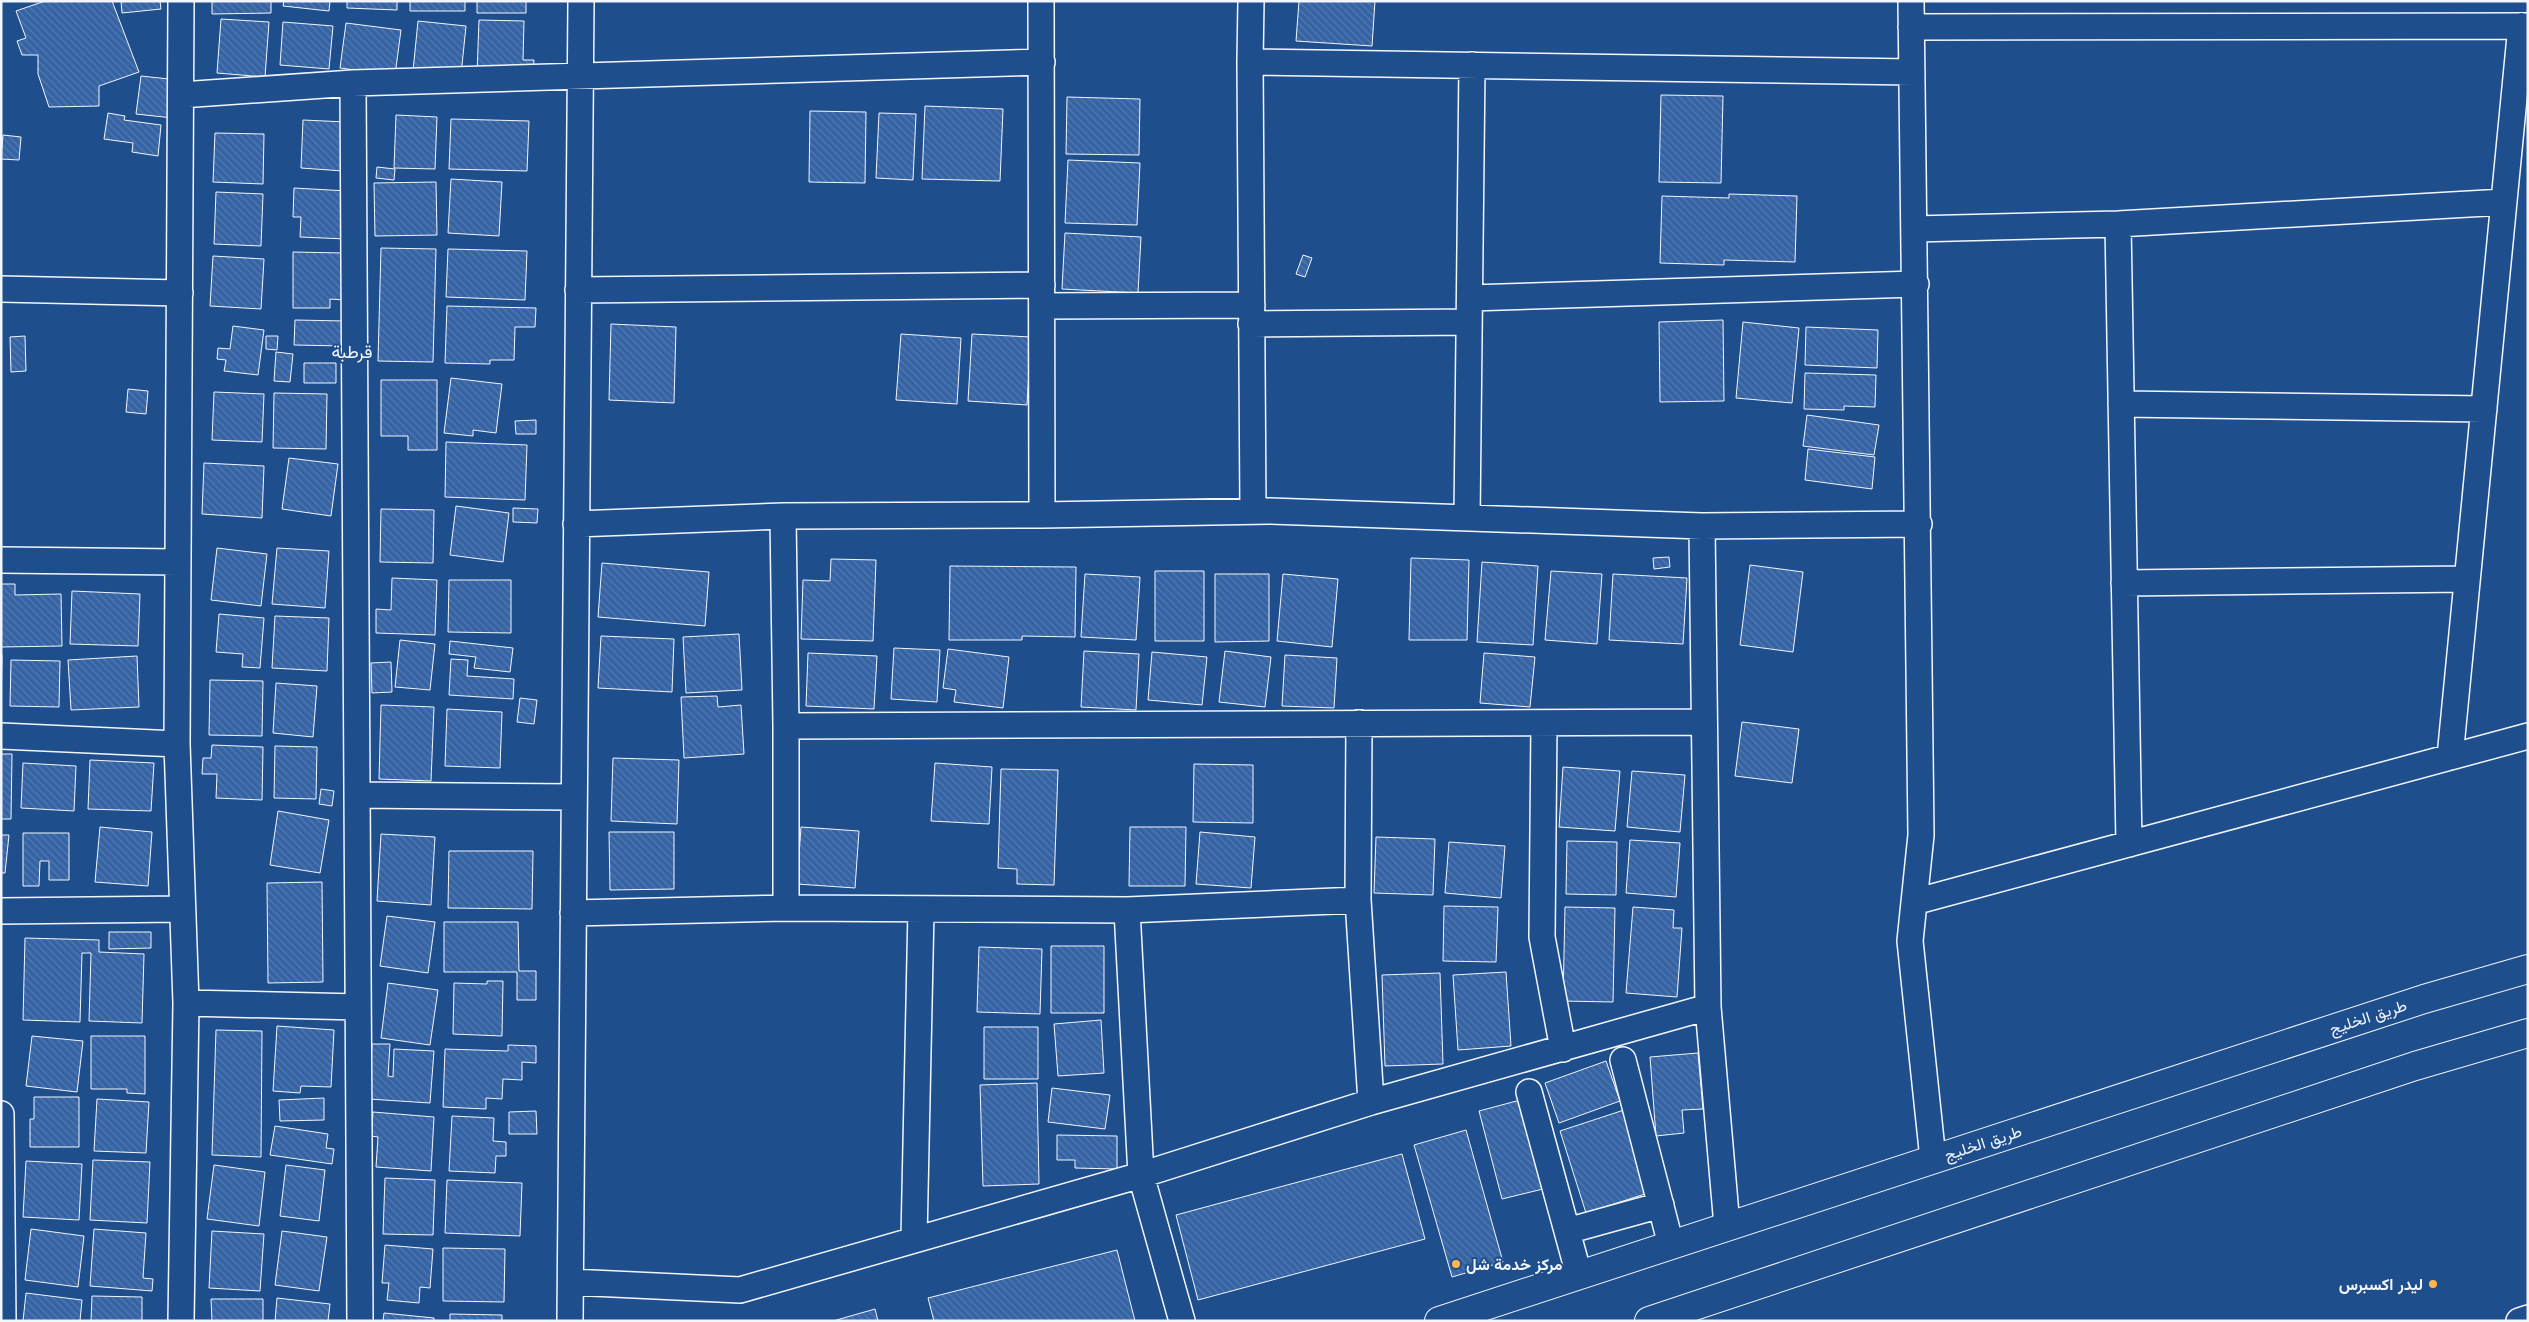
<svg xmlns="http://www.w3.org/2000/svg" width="2529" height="1322" font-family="Arial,Vazirmatn,sans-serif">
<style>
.building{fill:url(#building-back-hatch);stroke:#f2f6ff}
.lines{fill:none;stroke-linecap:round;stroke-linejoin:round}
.minor-casing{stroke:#f2f6ff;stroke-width:28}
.major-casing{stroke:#f2f6ff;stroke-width:30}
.minor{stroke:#1f4e8c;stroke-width:25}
.major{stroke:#1f4e8c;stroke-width:28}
.poi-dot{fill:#ffb74d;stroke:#1f4e8c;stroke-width:2}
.labels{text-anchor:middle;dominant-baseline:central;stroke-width:4;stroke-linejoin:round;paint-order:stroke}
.street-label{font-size:16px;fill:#f2f6ff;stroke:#1f4e8c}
.poi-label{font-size:16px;font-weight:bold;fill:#f2f6ff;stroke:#1f4e8c;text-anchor:start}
.neighbourhood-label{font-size:18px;fill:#f2f6ff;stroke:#1f4e8c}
</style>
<defs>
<pattern id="building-back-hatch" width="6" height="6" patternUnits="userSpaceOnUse" patternTransform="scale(1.25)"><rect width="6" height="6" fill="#3563a3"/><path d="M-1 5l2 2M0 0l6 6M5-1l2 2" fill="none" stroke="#537ab1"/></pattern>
</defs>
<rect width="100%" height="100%" fill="#1f4e8c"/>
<path class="building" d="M45 1H112L139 72 99 86V106L49 107 38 74V55H22L17 41 26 38 16 11Z
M121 1H160L161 9 122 13Z
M212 1H271V13L212 14Z
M284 1H330L329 11 283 6Z
M347 1H397V10L347 8Z
M410 1H465V11H410Z
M477 1H526V13H477Z
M1299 1H1375L1372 46 1296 41Z
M221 19 269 22 265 77 217 73Z
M479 20 524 21 523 60H534L533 75 477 74Z
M418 21 466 26 461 75 413 71Z
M283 22 333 26 329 69 280 65Z
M346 23 401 30 395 75 340 68Z
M141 76 178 80 173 118 136 114Z
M1661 95 1723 96 1721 183 1659 182Z
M1067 97 1140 99 1139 155 1066 154Z
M925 106 1003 109 1000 181 922 179Z
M810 111 866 112 865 183 809 182Z
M108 113 125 116 124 120 161 125 158 156 132 152 133 143 104 139Z
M879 113 916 114 913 180 876 178Z
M396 115 437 117 435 169 394 168Z
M451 119 529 121 527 171 449 169Z
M303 120 346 122 343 171 301 168Z
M215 133 264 134 263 184 213 182Z
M3 135 21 137 19 160 1 159Z
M1068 160 1140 163 1137 225 1065 223Z
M377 167 395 169 394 180 376 178Z
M451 179 502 182 499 236 448 233Z
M436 182 437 235 375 236 374 183Z
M294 188 348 191 346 239 300 237 301 217H293Z
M216 192 263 194 261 246 214 244Z
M1729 194 1797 196 1795 262 1724 260V265L1660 263 1662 196 1729 198Z
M1065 233 1141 237 1138 293 1062 289Z
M381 248 436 249 433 362 378 361Z
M448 249 527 251 525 300 446 297Z
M293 252 344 253V300L330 299V308H293Z
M1303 255 1312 258 1305 277 1296 274Z
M213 256 264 259 261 309 210 306Z
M447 306 536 308 535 327H515L514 360H490V364L445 363Z
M295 320 345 321V346L294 345Z
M1723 320 1724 401 1660 402 1659 322Z
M1743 322 1799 328 1792 403 1736 398Z
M611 324 676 327 674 403 609 400Z
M233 326 264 330 258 375 224 371 226 360 217 359 218 348 230 349Z
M1806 327 1878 330 1877 368 1805 365Z
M901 334 961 338 957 404 896 400Z
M972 334 1031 337 1027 405 968 401Z
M25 336 26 371 11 372 10 337Z
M266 336H278L277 350 266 349Z
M276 352 293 354 290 382 274 381Z
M304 363H336V383H304Z
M1805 373 1876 375 1875 407 1844 406V410L1804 409Z
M451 378 502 384 496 433 473 430V436L444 433Z
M381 380H437V450H408V436H381Z
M128 389 148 391 146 414 126 412Z
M214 392 264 394 262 442 212 440Z
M274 393 327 394 326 449 273 448Z
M1807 415 1879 425 1874 455 1803 446Z
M536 420V434H516L515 421Z
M446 442 527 445 525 500 445 497Z
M1808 449 1875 457 1872 489 1805 480Z
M289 458 338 464 331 516 282 509Z
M204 463 264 466 262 518 202 514Z
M456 506 509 513 503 562 450 555Z
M513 508 538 509 537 523 513 522Z
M381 509 434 510 433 563 380 562Z
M217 548 267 554 261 606 211 600Z
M277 548 329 551 325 608 272 604Z
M1669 557 1670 567 1654 569 1653 558Z
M1411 558 1469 560 1467 640H1409Z
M831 559 876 560 873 641 801 639 803 580 830 581Z
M1482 562 1538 566 1533 645 1477 642Z
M602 563 709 572 705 626 598 617Z
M1750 565 1803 572 1793 652 1740 645Z
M950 566 1076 567 1075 637 1022 636V640H949Z
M1155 571H1204V641H1155Z
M1551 571 1602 574 1597 644 1545 640Z
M1085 574 1140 577 1136 640 1081 637Z
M1215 574H1269V641L1215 642Z
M1283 574 1338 579 1332 647 1277 641Z
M1613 574 1687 578 1683 644 1609 640Z
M392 578 437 580 435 635 376 633V609L391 610Z
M449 580H511V633L448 632Z
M1 584H15V595L61 594 62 646 1 647Z
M72 591 140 594 138 646 70 644Z
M219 614 264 618 260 668 242 667 243 654 216 652Z
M275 616 329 618 327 671 272 668Z
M739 634 742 690 686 693 683 637Z
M601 636 674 639 672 692 598 688Z
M400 640 435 644 430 690 395 687Z
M450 641 513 648 510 672 474 668 476 657 449 654Z
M894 648 940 650 937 702 891 699Z
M948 649 1009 657 1003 708 954 702 956 690 943 688Z
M1084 651 1139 654 1136 710 1081 707Z
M1225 651 1271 657 1265 707 1219 702Z
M1152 652 1207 657 1202 705 1148 700Z
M808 653 877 656 874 709 806 706Z
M1484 653 1535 657 1530 707 1480 703Z
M1 655H2L1 705Z
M1285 655 1337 658 1334 708 1282 706Z
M137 656 139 707 71 710 68 660Z
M451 659 468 660 467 676 514 679 513 699 449 695Z
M11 660 60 661 59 707 10 706Z
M391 662 392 692 372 693 371 663Z
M210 680 263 681 262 736 209 735Z
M276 683 317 686 313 737 273 733Z
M717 696 718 707 741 705 744 754 684 758 681 697Z
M520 698 537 700 534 724 517 722Z
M381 705 434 707 431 781 379 779Z
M447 709 502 712 500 768 445 766Z
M1742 722 1799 729 1792 783 1735 776Z
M212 745 263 747 262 800 216 798 217 774H202L203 758H211Z
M275 746 317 747 316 799 274 798Z
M1 754H12L11 819H1Z
M613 758 679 760 677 824 611 821Z
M90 760 154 763 151 811 88 809Z
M23 763 76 766 74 811 21 808Z
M935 763 992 767 989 824 931 821Z
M1194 764 1253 765V823L1193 822Z
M1563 767 1620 771 1615 831 1559 827Z
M1001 769 1058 770 1054 885 1017 884V869L998 868Z
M1632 771 1685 775 1680 832 1627 827Z
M321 789 334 791 332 806 319 804Z
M278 811 329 820 320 873 270 865Z
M100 827 152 832 148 886 95 882Z
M801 827 859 831 855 888 797 884Z
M1130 827H1186L1185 886H1129Z
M609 832H674V889L610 890Z
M1200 832 1255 837 1251 888 1196 884Z
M23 833H69V880H49V861H40L39 886H23Z
M381 834 435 837 431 905 377 901Z
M1 835H9L5 873H1Z
M1376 837 1435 839 1433 895 1374 893Z
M1630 840 1680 843 1676 897 1626 893Z
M1567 841 1617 842 1616 895 1566 894Z
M1449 842 1505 846 1501 898 1445 893Z
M449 851H533L532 909 448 908Z
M322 882 323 982 268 983 267 883Z
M1444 906 1498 907 1496 962 1443 961Z
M1565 907 1615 908 1613 1002 1563 1001Z
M1633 907 1674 910 1673 928H1682L1677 997 1626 993Z
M387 916 435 922 428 973 380 966Z
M444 922H518L519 971H536V1000H517V972H444Z
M109 932H151V948L109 949Z
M25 938 99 940V952L144 954 142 1023 89 1021 91 953H82L80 1022 23 1020Z
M1051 946H1104V1013H1051Z
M979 947 1042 949 1040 1014 977 1012Z
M1506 972 1511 1046 1458 1050 1453 975Z
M1440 973 1443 1064 1385 1066 1382 975Z
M487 981H503L502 1036 453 1034 454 983 487 984Z
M388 983 438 990 430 1045 381 1038Z
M1101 1020 1104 1073 1058 1076 1054 1024Z
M277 1026 334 1030 331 1087 301 1086 300 1093 273 1091Z
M984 1027H1038V1079H984Z
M216 1030 262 1031 261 1157 212 1155Z
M32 1036 83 1041 77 1092 26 1086Z
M91 1036H145V1094L127 1093V1089H91Z
M372 1044H390L388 1076 393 1077 394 1049 434 1051 430 1103 369 1099Z
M508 1045 536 1046V1063L522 1062V1080L503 1079 502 1099 486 1098V1109L443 1107 445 1049 508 1051Z
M1698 1053 1703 1109 1682 1110 1684 1133 1656 1136 1650 1057Z
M1606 1061 1620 1101 1559 1123 1545 1083Z
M1037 1083 1039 1184 983 1186 980 1085Z
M1052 1088 1110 1095 1105 1129 1048 1122Z
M34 1097H79V1147H30V1119H34Z
M324 1098V1120L280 1121 279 1100Z
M97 1099 149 1102 146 1153 94 1151Z
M1524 1099 1547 1188 1502 1199 1479 1111Z
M1624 1110 1651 1192 1586 1213 1560 1131Z
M536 1111 537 1134H509V1112Z
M373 1112 434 1117 431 1171 376 1167 378 1137 371 1136Z
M452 1116 494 1118 493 1141 506 1142V1156H496L495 1173 449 1171Z
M275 1126 328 1134 326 1148 334 1149 332 1164 270 1155Z
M1466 1130 1503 1262 1452 1277 1414 1145Z
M1057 1135 1117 1136V1169L1075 1168V1160H1057Z
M1402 1154 1425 1239 1198 1300 1176 1215Z
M93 1160 150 1162 147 1223 90 1220Z
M26 1161 82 1164 79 1220 23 1217Z
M214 1165 265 1172 259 1226 207 1219Z
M286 1165 325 1170 319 1221 280 1216Z
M385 1178 435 1180 433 1235 383 1234Z
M447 1180 522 1183 520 1236 445 1233Z
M31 1229 84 1236 78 1287 25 1280Z
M94 1229 146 1233 143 1278 153 1279 152 1291 90 1286Z
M212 1231 264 1234 260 1291 209 1288Z
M282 1231 327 1237 319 1291 275 1285Z
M385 1245 433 1249 430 1288 420 1287 419 1303 387 1300 389 1283H382Z
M443 1248 505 1249 504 1302 443 1301Z
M1117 1250 1135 1321H934L928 1298Z
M26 1293 82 1300 80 1321H23Z
M92 1296 142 1297V1321H91Z
M277 1298 330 1304 328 1321H275Z
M211 1299H263V1321H212Z
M875 1309 878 1321H833Z
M384 1313 434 1318V1321H383Z
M450 1314 502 1315V1321H450Z"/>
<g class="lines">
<g class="minor-casing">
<path id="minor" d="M181 1 177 744 186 1003 181 1321
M1041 1 1042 515
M1911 1 1921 835 1910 941 1933 1159
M1911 27 2528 26
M1250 62 1251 1
M353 83 360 1321
M181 95 353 83 1042 62
M2118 224 2129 844
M1914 229 2118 224 2504 202
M1 289 180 293
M578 290 1042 285
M1470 298 1916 284
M1042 306 1252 305
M1251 324 1469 322
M2121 404 2484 409
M1253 511 1250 62 1912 72
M783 516 786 726V908
M1467 518 1472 65
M576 524 783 516 1042 515 1269 511 1702 526 1919 524
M1702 526 1708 1007 1727 1226
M1 560 178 562
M2124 583 2467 579
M1359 723 1358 900 1371 1102
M1544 723 1542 937 1563 1049
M786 726 1704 722
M1 736 177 744
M2450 757 2521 26
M357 795 574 797
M1914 902 2528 736
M1127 910 1141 1175 1182 1321
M1 911 181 909
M573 913 786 908 1127 910 1358 900
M186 1003 358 1007
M1623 1060 1671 1245
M1529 1092 1579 1275
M1 1114 3 1321
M1567 1231 1661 1205
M914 1239 921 910
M571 1282 740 1290 1141 1175 1371 1102 1708 1007
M570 1321 581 1
M2519 1321 2528 1318"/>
</g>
<g class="major-casing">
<path id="major" d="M1439 1321 2424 999 2528 969
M1649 1321 2415 1066 2528 1033"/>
</g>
<use href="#minor" class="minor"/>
<use href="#major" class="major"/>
</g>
<g class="poi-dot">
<circle cx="1456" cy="1264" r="5"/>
<circle cx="2433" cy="1284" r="5"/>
</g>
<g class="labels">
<g class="street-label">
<text transform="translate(2368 1017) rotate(-18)">طريق الخليج</text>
<text transform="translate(1983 1143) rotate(-18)">طريق الخليج</text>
</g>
<g class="poi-label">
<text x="1466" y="1264">مركز خدمة شل</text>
<text x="2423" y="1284" text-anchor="end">ليدر اكسبرس</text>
</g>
<g class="neighbourhood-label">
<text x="352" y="352">قرطبة</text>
</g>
</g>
<rect width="2529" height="1322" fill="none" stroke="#f2f6ff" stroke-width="5"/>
</svg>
